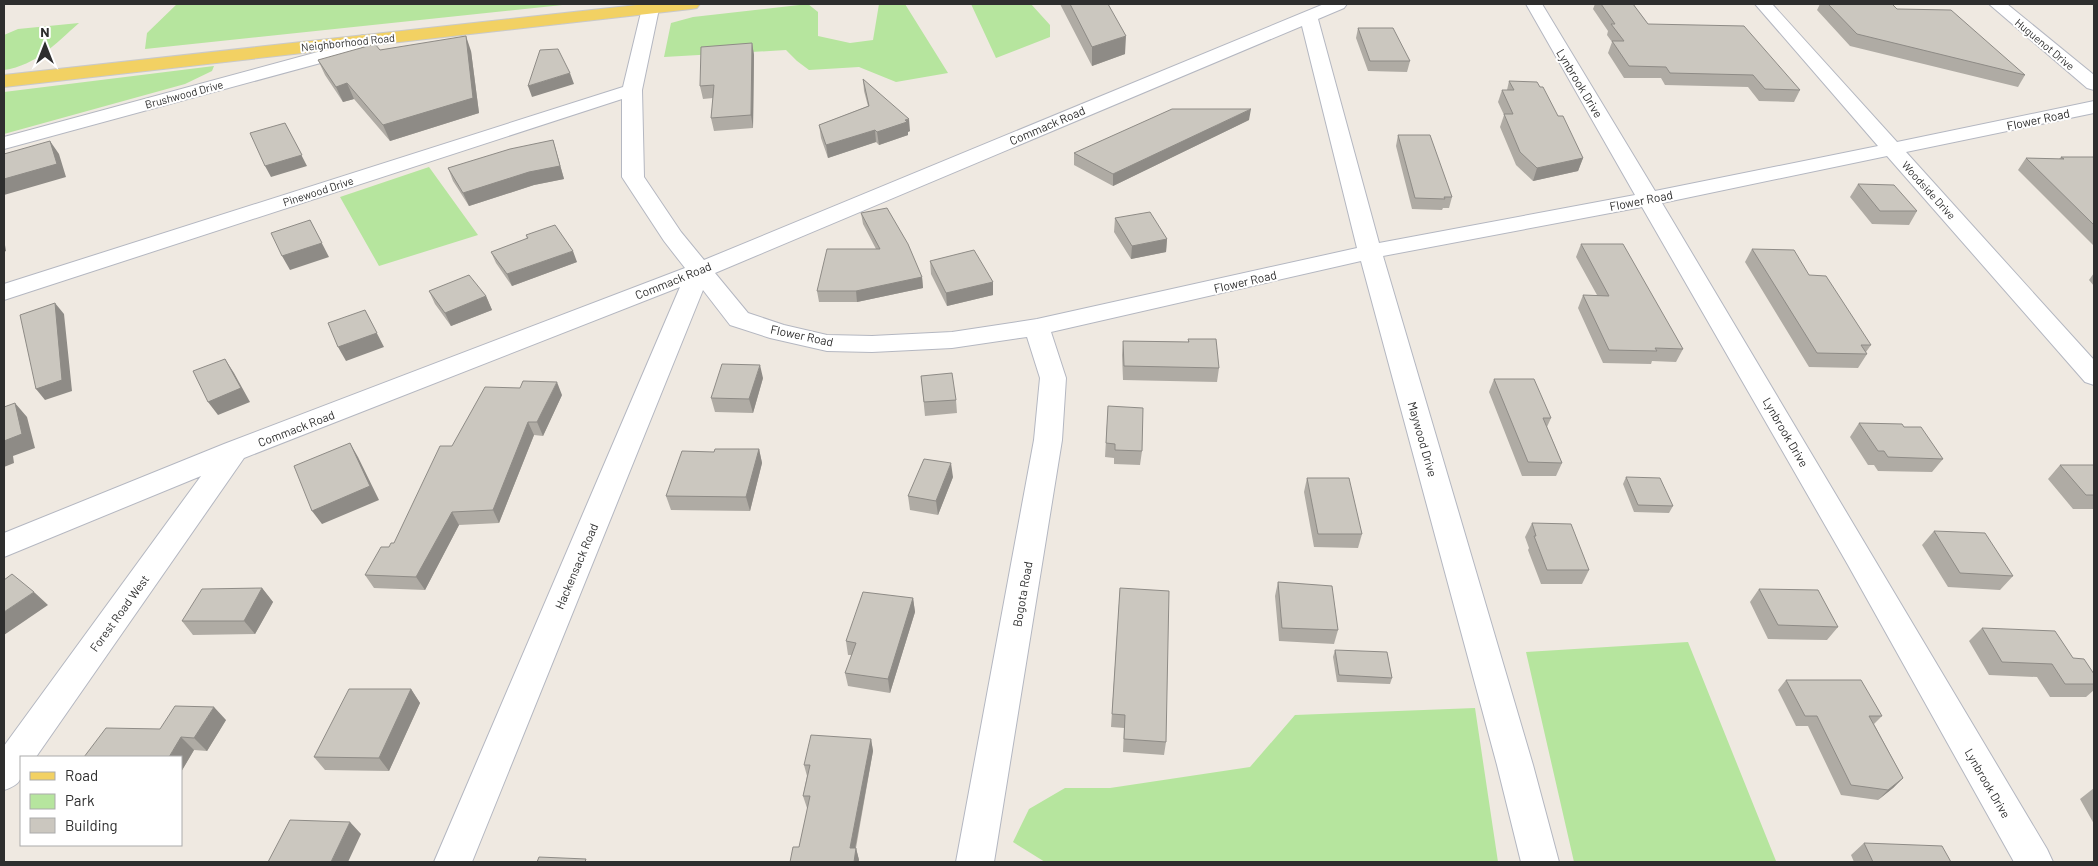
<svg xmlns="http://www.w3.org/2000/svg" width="2098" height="866" font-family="Barlow,sans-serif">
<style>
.green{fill:#b6e59e}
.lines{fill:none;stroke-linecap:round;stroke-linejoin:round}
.minor-casing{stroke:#b4b7c1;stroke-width:2}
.major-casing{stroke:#c9c9c9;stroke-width:2}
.minor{fill:#fff;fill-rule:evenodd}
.major{fill:#f2d163;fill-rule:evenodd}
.wall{fill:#afaba4}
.shaded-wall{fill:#8e8b86}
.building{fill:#cbc7bf;stroke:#8e8b86}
.labels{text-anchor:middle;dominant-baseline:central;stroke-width:4;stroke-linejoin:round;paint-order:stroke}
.far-street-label{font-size:11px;fill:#2e2e2e;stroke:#fff}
.street-label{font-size:12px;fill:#2e2e2e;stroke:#fff}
</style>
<rect width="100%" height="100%" fill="#efe9e1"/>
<path class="green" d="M177 4H572L145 49 147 33Z
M808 4 818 12V36L850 43 873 40 879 4H905L948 73 896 82 859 67 809 70 797 61 786 50 664 57 671 23 693 17Z
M971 4H1031L1050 25V37L996 58Z
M79 23C55 44 37 65 4 70V35L18 29Z
M214 66 212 71 185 84 4 134V92Z
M429 167 478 235 379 266 340 197Z
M1688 642 1776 861 1574 862 1526 652Z
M1475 708 1498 862H1045L1013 842 1029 809 1065 788H1110L1250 767 1295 715Z"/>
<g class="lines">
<g class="minor-casing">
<path id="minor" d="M643 4H660L642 90 644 177 681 232 704 260 1324 4H1347L1344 8 1318 19 1379 243 1635 195 1526 4H1542L1655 191 1878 146 1755 4H1772L1897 142 2094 101V113L1906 152 2094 360V385L2085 382 1887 156 1662 203 2047 849 2053 862H2014L1848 565 1642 207 1383 256 1533 765 1559 862H1521L1497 765 1361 261 1051 332 1066 378 1062 440 994 862H956L1034 440 1040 378 1027 337 952 348 872 352 827 351 770 338 730 325 703 290 472 862H434L680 287 244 458 36 757H21C21 777 25 783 4 790V746L201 476 4 557V533L224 444 685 268 664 241 622 177V99L4 300V284L623 87ZM1302 26 1357 248 1037 319 952 332 872 336 827 335 784 325 748 313 715 273Z
M1989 4H2007L2094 75V90L2087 88Z
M363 35 369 36 372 40 369 44 339 58 4 149V137L325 50Z"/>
</g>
<g class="major-casing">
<path id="major" d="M646 4H700L697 8 691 9 4 87V75Z"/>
</g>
<use href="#minor" class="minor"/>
<use href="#major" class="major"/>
</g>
<path class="wall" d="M1060 4H1108L1125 54 1092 66Z
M1595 4H1633L1648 24 1800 90 1794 102 1759 101 1748 87 1665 85 1661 78H1624L1608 53 1612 42 1607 35 1608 31 1593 9Z
M1820 4H1892L1897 9 2025 75 2018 87 1850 46 1817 10Z
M1358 28 1410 61 1407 72 1368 71 1356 38Z
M752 43 754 55 753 128 714 131 711 118 713 98 703 99 700 86Z
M380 50 471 51 479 113 390 141 354 99 343 102 325 75 318 60Z
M863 79 910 131 908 132V135L879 145 876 142 828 158 821 138 819 125 868 106 864 91Z
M1509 81 1558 116 1583 158 1578 171 1533 181 1516 165 1500 127 1504 115 1498 102 1502 90H1507Z
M1249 120 1113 186 1074 165V153Z
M1398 135 1452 197 1449 208H1443L1442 210 1412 209 1396 146Z
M553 140 564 179 534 185 469 206 453 181 448 168Z
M2061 157H2094V246L2018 170 2026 158 2059 159Z
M1858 184 1917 211 1909 225 1872 224 1850 197Z
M861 213 922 277 923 288 857 302H819L817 291 876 249 863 224Z
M1115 218 1167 239 1166 252 1131 259 1114 232Z
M526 235 577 262 512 286 496 263 491 252 527 239Z
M1581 244 1683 349 1676 362 1652 361 1651 364 1603 363 1578 308 1583 295H1597L1576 257Z
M1752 249 1809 275 1871 345 1866 352 1867 354 1858 368 1809 367 1745 262Z
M930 261 993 282V295L947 306 931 274Z
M2094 273V286L2089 280Z
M429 291 486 296 492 310 451 326 435 304Z
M1188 339 1219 368 1217 382 1123 380 1122 355 1123 341 1188 342Z
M921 376 956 400 957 413 925 416Z
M763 378 753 413 715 412 711 398Z
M1494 379 1551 418 1547 427 1562 463 1556 476H1522L1489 392Z
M562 395 543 436 534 435 499 523 459 525 425 590 374 588 365 575 394 543 452 446Z
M1108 406 1142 451 1140 465 1114 464V458L1105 457Z
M1859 423 1904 427 1943 459 1932 472 1878 471 1874 465H1868L1850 437Z
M759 449 762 463 750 511 671 510 666 496 714 452Z
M2060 465H2094V509H2073L2048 479Z
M953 477 938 515 910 510 908 496Z
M1626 477 1673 506 1669 513 1634 512 1623 484Z
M1307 478 1362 534 1358 548 1314 547 1304 492Z
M1532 523 1589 570 1582 584H1541L1528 550 1529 548 1525 537Z
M1934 531 2013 576 2000 590 1948 587 1922 545Z
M1278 582 1338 630 1334 644 1279 641 1275 596Z
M262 588 273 602 255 634 193 635 182 621Z
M1120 588 1166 742 1164 755 1123 752 1124 728 1111 727Z
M1759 589 1838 627 1827 640 1768 639 1750 602Z
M913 598 915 612 890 693 848 686 845 673 852 655H848L846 641Z
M1982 628 2073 658 2094 674V690L2086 697H2050L2037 677 1989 675 1969 641Z
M1335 650 1392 678 1390 684 1337 682 1333 657Z
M1786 680 1882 716 1874 724 1903 778 1893 788 1878 800 1841 795 1808 726H1796L1778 690Z
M411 689 420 703 389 771 325 770 314 757Z
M226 720 207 751 194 750 181 772V757L160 729Z
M871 739 873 751 856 848 859 860 858 862H790L799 847 808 808H807L803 796 807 776 804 765Z
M2094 788V824L2080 799Z
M1864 843 1951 862H1854L1851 855Z"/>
<path class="shaded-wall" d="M466 36 471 51 479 113 390 141 383 125Z
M1126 36 1125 54 1092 66V47Z
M752 43 754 55 753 128 751 115Z
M570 73 574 84 532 97 528 86Z
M347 83 354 99 343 102 336 87Z
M1251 109 1249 120 1113 186V174Z
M909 119 910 131 908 132V135L879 145 877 132Z
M285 123 307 166 271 177 265 166Z
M875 130 876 142 828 158 826 145Z
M553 140 564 179 534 185 469 206 463 193Z
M50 141 59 154 66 177 4 195V179Z
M1583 158 1578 171 1533 181 1537 168Z
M310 220 329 257 290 270 282 256Z
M4 239 6 251 4 252Z
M1167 239 1166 252 1131 259 1132 246Z
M573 251 577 262 512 286 507 274Z
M922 277 923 288 857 302 856 291Z
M993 282V295L947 306 946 293Z
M486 296 492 310 451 326 445 313Z
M55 303 64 314 72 391 45 400 36 389Z
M365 310 384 347 346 361 338 347Z
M225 359 234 373 250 402 218 415 208 402Z
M760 365 763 378 753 413 749 399Z
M557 382 562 395 543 436 537 422Z
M15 403 27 417 35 448 13 456 14 463 4 467V441Z
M528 422 534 435 499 523 493 510Z
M350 443 358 457 379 500 322 524 312 511Z
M759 449 762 463 750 511 746 497Z
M951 463 953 477 938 515 936 501Z
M452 512 459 525 425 590 416 577Z
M262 588 273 602 255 634 244 621Z
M34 592 48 605 4 635V612Z
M913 598 915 612 890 693 888 679Z
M411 689 420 703 389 771 379 758Z
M214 707 226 720 207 751 194 738Z
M181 737 194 750 181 772V757H169Z
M871 739 873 751 853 860 850 848Z
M1903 778 1893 788 1878 800 1888 790Z
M350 822 361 834 348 862H331Z
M856 848 859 860 858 862H854Z"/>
<path class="building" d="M1070 4H1108L1126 36 1092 47Z
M1601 4H1633L1648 24 1744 26 1800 90 1765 89 1753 75 1670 73 1666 67 1629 66 1612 41H1624L1611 24H1615Z
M1828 4H1892L1897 9 1951 10 2025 75 1857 34Z
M1358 28H1393L1410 61H1370Z
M466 36 473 98 383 125 347 83 336 87 318 60 375 44 380 50Z
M752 43 751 115 711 118 714 85 700 86 701 47Z
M558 49 570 73 528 86 540 50Z
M863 79 909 119 905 120 907 122 877 132 875 130 826 145 819 125 869 106Z
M1509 81 1537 82 1540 87H1543L1558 116H1563L1583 158 1537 168 1520 152 1504 114H1513L1502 90H1514Z
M1172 109H1251L1113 174 1074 153Z
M285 123 302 155 265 166 250 133Z
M1398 135H1430L1452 197H1444L1445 199 1415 198Z
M553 140 560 166 529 172 463 193 448 168 510 149Z
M50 141 57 164 4 179V154Z
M2061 157H2094V225L2026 158 2064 159Z
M1858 184 1894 185 1917 211H1880Z
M887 208 908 244 922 277 856 291H817L827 249H880L861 213Z
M1150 212 1167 239 1132 246 1115 218Z
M310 220 322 243 282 256 271 233Z
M555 225 573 251 507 274 491 252 528 238 526 235Z
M1581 244H1623L1683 349 1655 348 1657 351 1609 350 1583 295 1609 296Z
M1752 249 1794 250 1809 275 1826 276 1871 345H1861L1867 354 1817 353Z
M974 250 993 282 946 293 930 261Z
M469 275 486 296 445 313 429 291Z
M55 303 62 380 36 389 20 315Z
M365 310 377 333 338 347 328 323Z
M1188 339H1216L1219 368 1124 366 1123 341 1189 342Z
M225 359 241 388 208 402 193 371Z
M722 364 760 365 749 399 711 398Z
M952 373 956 400 924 402 921 376Z
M1494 379H1534L1551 418H1543L1562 463 1528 462Z
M523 381 557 382 537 422H528L493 510 452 512 416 577 365 575 381 547H389L391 543H394L440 446H452L485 387 520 388Z
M15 403 22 434 4 441V407Z
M1108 406 1143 408 1142 451 1115 450V444L1106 443Z
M1859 423 1902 424 1904 427H1921L1943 459 1888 457 1884 451H1878Z
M350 443 370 486 312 511 294 466Z
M715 449H759L746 497 666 496 682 451 714 452Z
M924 459 951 463 936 501 908 496Z
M2060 465H2094V495H2086Z
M1626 477 1660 478 1673 506 1638 505Z
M1307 478H1349L1362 534H1318Z
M1532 523 1571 524 1589 570H1547L1534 536H1536Z
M1934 531 1985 533 2013 576 1960 573Z
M12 574 34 592 4 612V580Z
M1278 582 1332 586 1338 630 1282 628Z
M262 588 244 621H182L202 589Z
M1120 588 1169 591 1166 742 1124 739 1125 715 1112 714Z
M1759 589 1818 590 1838 627 1778 625Z
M863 592 913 598 888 679 845 673 856 643 846 641Z
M1982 628 2055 631 2073 658 2084 659 2094 674V684H2065L2052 664 2002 662Z
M1335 650 1387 652 1392 678 1339 675Z
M1786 680H1861L1882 716H1869L1903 778 1888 790 1851 785 1817 716H1805Z
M349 689H411L379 758 314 757Z
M175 706 214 707 194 738 181 737 169 757H84L106 728 160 729Z
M811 735 871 739 850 848H856L854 862H790L793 847H799L810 796H803L810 765H804Z
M290 820 350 822 331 862H268Z
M1864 843 1942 846 1951 862H1873Z
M539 857 586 859 585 862H537Z"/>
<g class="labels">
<g class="far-street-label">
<text transform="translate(348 42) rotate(-6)">Neighborhood Road</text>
<text transform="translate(2045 44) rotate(40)">Huguenot Drive</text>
<text transform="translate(184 94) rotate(-15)">Brushwood Drive</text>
<text transform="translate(1929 190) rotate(48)">Woodside Drive</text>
<text transform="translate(318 191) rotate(-18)">Pinewood Drive</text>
</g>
<g class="street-label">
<text transform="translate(1580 83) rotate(59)">Lynbrook Drive</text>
<text transform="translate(2038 119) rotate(-12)">Flower Road</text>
<text transform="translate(1047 125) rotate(-23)">Commack Road</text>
<text transform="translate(1641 200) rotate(-11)">Flower Road</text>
<text transform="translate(673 280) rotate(-22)">Commack Road</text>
<text transform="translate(1245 281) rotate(-13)">Flower Road</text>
<text transform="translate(802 335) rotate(12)">Flower Road</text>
<text transform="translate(296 428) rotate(-21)">Commack Road</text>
<text transform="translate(1786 432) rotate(60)">Lynbrook Drive</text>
<text transform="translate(1423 439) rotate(74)">Maywood Drive</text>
<text transform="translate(576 566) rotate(-67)">Hackensack Road</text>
<text transform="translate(1022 594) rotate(-80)">Bogota Road</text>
<text transform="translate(119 613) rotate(-54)">Forest Road West</text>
<text transform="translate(1988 783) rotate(60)">Lynbrook Drive</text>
</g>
</g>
<rect width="2098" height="866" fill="none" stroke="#2e2e2e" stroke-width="10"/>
<rect x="20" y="756" width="162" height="90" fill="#ffffff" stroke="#ababab"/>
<rect x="30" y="772" width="25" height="8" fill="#f2d163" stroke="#ababab"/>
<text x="65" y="781" font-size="15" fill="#2e2e2e">Road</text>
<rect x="30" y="794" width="25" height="15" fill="#b6e59e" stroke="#ababab"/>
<text x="65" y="806" font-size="15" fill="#2e2e2e">Park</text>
<rect x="30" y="818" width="25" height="15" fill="#cbc7bf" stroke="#ababab"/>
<text x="65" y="831" font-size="15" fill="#2e2e2e">Building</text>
<g transform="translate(45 45)" stroke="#ffffff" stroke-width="4" paint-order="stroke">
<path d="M0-4L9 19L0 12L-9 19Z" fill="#2e2e2e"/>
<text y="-8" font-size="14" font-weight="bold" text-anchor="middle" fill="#2e2e2e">N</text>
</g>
</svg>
